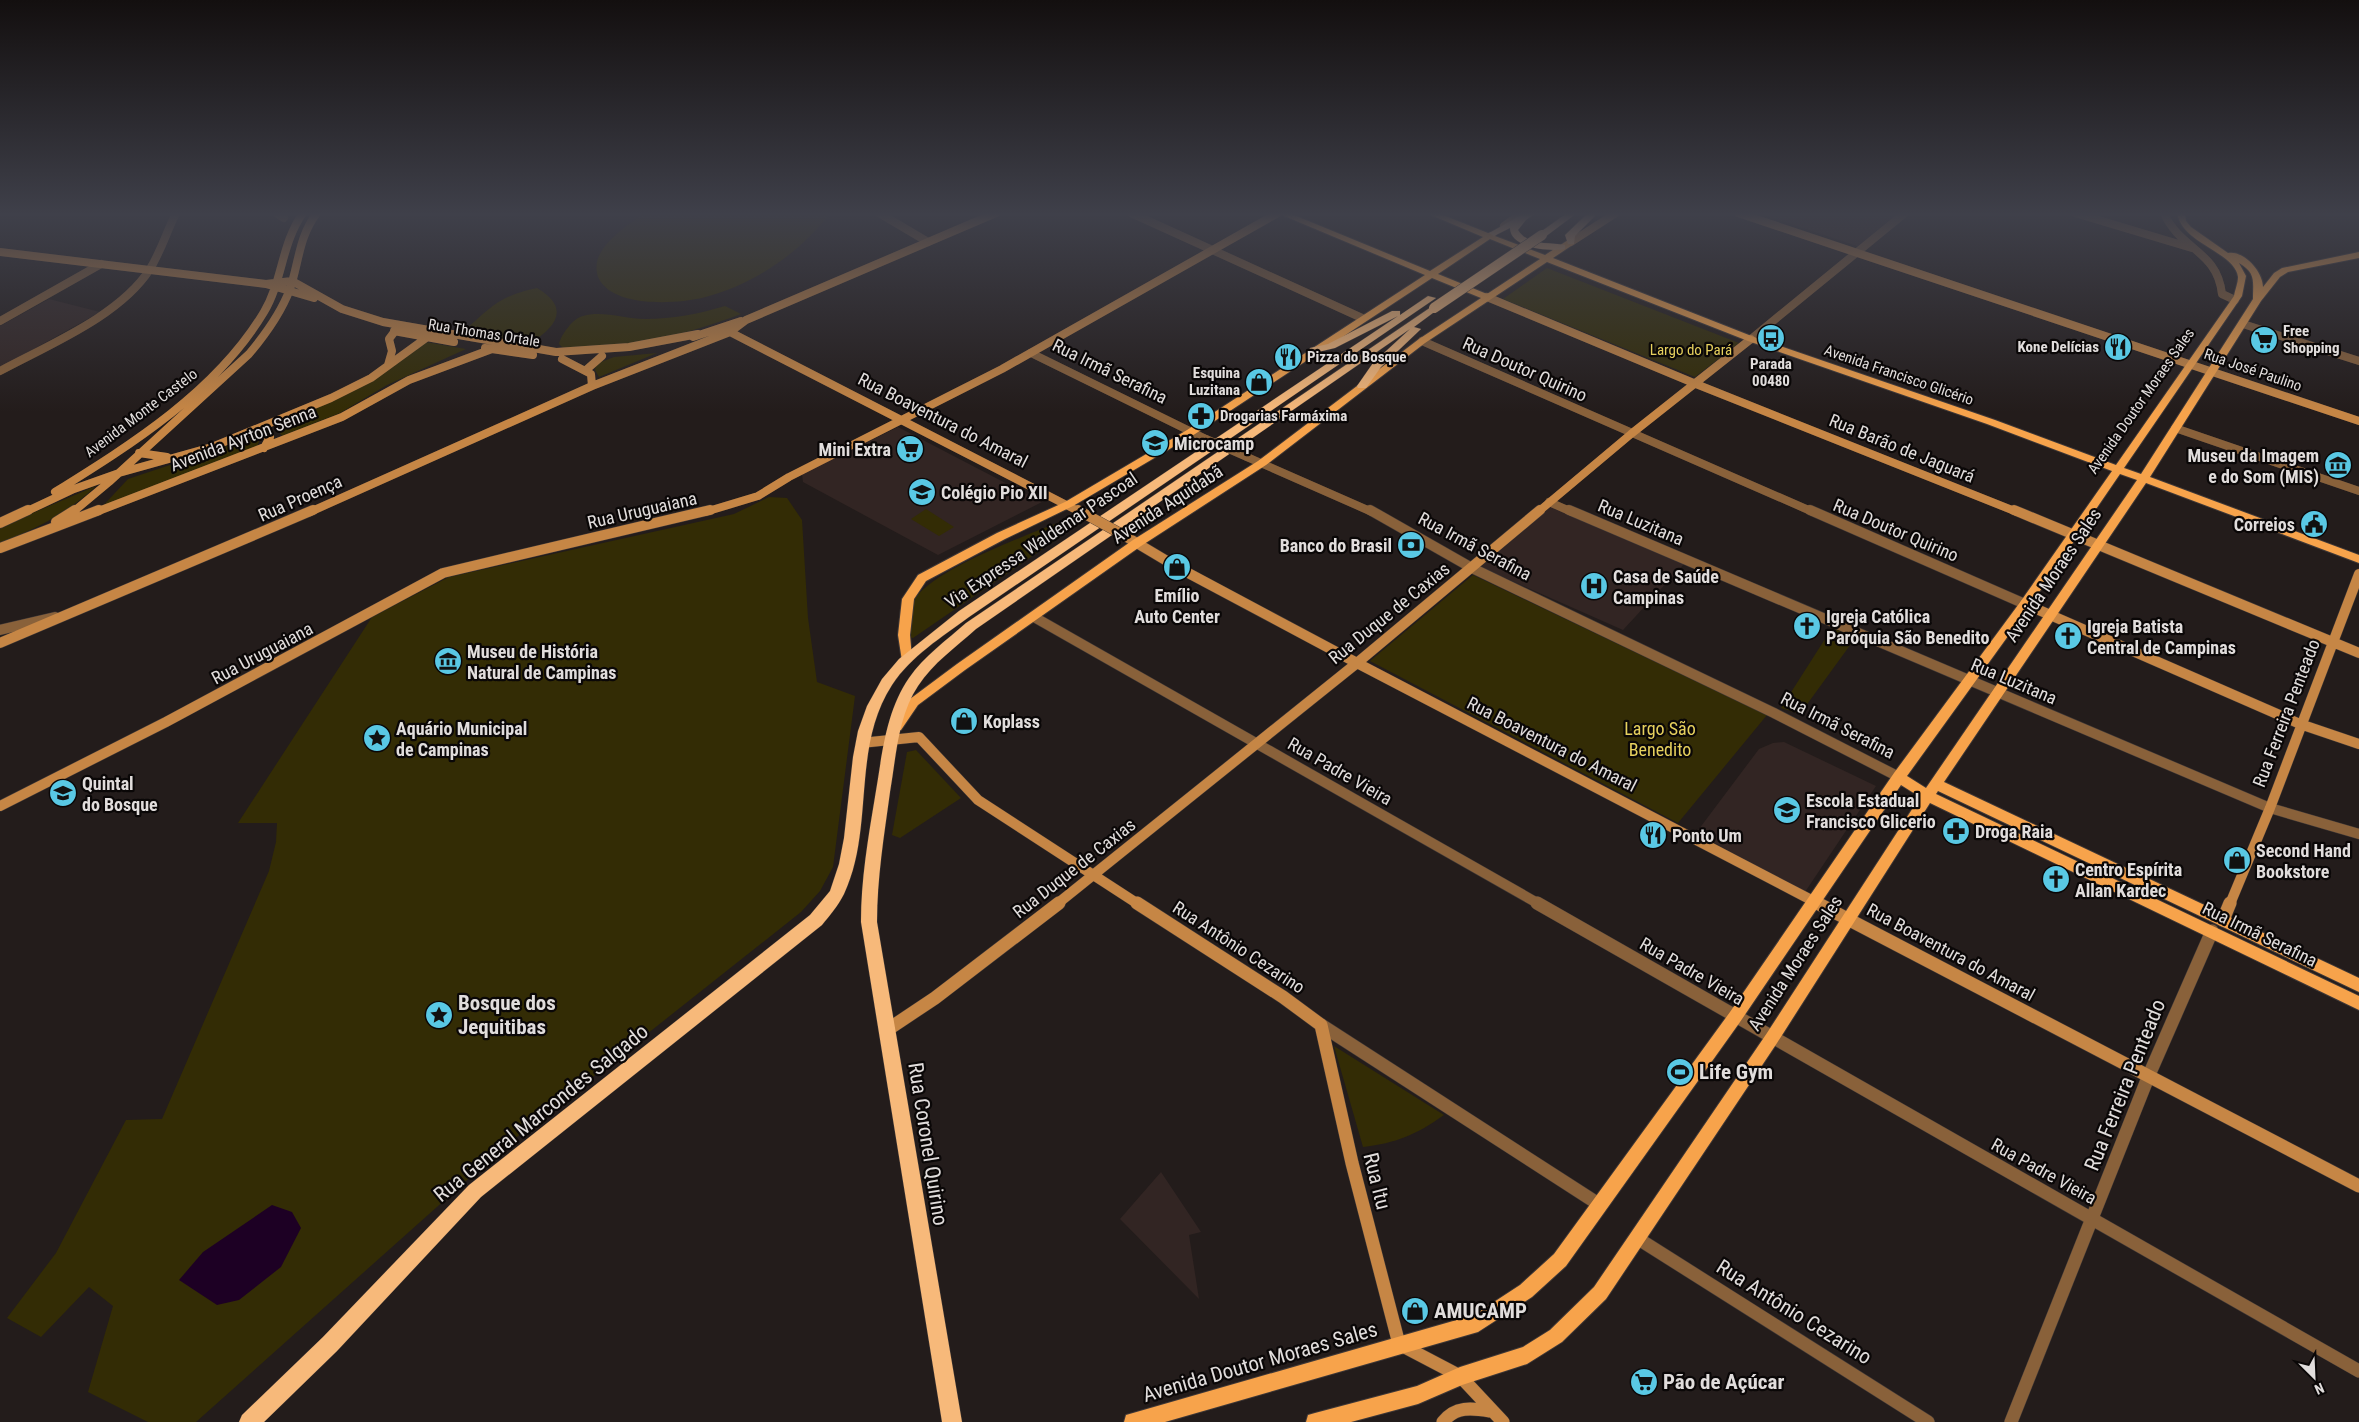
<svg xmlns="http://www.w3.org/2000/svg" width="2359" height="1422" font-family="'Roboto Condensed',sans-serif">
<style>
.built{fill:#322523}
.green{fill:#332c05}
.water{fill:#1d0024}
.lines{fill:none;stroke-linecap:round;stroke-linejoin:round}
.tertiary-far2-casing{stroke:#3e3736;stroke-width:8}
.tertiary-far1-casing{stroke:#3e3736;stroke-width:11}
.tertiary-casing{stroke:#3e3736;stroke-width:14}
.secondary-far2-casing{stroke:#3e3736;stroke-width:8}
.secondary-far1-casing{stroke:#3e3736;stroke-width:11}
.secondary-casing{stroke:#3e3736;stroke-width:14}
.primary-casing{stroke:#3e3736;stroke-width:2}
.trunk-casing{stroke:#3e3736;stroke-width:1}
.tertiary-far2{stroke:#89613a;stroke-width:8}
.tertiary-far1{stroke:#89613a;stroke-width:10}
.tertiary{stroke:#89613a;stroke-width:13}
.secondary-far2{stroke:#c68645;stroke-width:8}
.secondary-far1{stroke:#c68645;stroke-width:10}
.secondary{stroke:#c68645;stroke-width:13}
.primary{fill:#f7a34b;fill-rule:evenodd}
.trunk{fill:#f7b97a;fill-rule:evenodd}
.tertiary-bridge-casing{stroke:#3e3736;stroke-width:8;stroke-linecap:butt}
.secondary-bridge-casing{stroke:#3e3736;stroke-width:11;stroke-linecap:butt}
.trunk-bridge-casing{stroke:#3e3736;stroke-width:11;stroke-linecap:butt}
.tertiary-bridge{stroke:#89613a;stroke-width:8}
.secondary-bridge{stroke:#c68645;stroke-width:10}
.trunk-bridge{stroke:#f7b97a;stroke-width:10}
.labels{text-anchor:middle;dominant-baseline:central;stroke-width:4.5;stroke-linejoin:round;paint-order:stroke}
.far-poi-label{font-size:15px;font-weight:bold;fill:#e1dddc;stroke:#0a0707;text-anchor:start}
.far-street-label{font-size:15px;fill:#e1dddc;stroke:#0a0707}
.far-park-label{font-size:15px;fill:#e7d15e;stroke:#0a0707}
.street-label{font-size:18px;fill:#e1dddc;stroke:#0a0707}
.poi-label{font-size:18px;font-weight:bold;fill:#e1dddc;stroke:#0a0707;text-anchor:start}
.park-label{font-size:18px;fill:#e7d15e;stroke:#0a0707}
.near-poi-label{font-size:21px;font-weight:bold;fill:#e1dddc;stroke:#0a0707;text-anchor:start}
.near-street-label{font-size:21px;fill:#e1dddc;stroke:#0a0707}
</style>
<rect width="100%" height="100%" fill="#231c1b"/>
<path class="built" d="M1758 213H1893L1900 215 1860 247Z
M49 299 100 312 0 368V326Z
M898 427 1042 502 938 555 803 482 802 474Z
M1549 504 1684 564 1623 630 1478 566Z
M1784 742 1876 786 1805 892 1696 833 1759 749 1773 743Z
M1161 1172 1201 1232 1189 1235 1199 1299 1120 1219Z"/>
<path class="green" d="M644 213H830C800 253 752 286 702 298 674 304 612 308 598 277 596 271 596 264 598 258 606 239 628 225 644 213Z
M1547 268 1739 343 1695 377 1503 299Z
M537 288C571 308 556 327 530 343L463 332C491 307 499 296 537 288Z
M725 306 741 314C686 335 623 350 564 349L559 344C561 335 573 318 583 316 602 310 625 319 645 319 673 319 698 314 725 306Z
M425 342 466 349 387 385 340 413 282 436 275 426 337 399Z
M657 353 599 377 595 370 596 364 614 357Z
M251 438 260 439 257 447 100 509 128 479Z
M96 486C68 513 36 529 0 543V527Z
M769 497 787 498 802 520 808 618 817 682 855 696 833 867 820 891 801 912 503 1148 196 1422H148L88 1392 113 1306 89 1287 41 1337 7 1318 56 1253 126 1120 162 1119 269 871 276 842 277 823H238L372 617 449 577 734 514Z
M926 509 954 527 939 536 911 519Z
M1075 516 1085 520 913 638 908 637C909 625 908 613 913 602 930 569 1038 531 1075 516Z
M1473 575 1767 715 1678 823 1370 661Z
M1832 628 1856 637 1800 714 1781 708Z
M916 750 961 798 900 838 892 835 907 752Z
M1334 1046 1444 1115C1416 1135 1396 1143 1363 1147Z"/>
<path class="water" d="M272 1205 292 1212 301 1228 281 1267 239 1300 217 1305 179 1280 203 1252Z"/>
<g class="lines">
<g class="tertiary-far2-casing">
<path id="tertiary-far2" d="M276 213 284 218
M879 213 928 242
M1131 213 1362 318
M2075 213 2192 248
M2164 213C2180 250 2217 250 2222 294L2235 300
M0 321 101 264
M2243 324 2359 361
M1751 339 1905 213
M1422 341 1813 512
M1031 353 1206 439
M0 371C48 345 120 316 150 269 161 251 167 231 176 213
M2175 428 2359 491
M1247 457 1372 512
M1549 502 1572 512"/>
</g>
<g class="tertiary-far1-casing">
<path id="tertiary-far1" d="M1370 510 1472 568 1774 713 1899 777
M1569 510 2270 808 2359 834
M1810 510 2025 604
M1034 617 1539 904
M0 630 55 617"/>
</g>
<g class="tertiary-casing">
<path id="tertiary" d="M1537 903 2359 1371
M1321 1025 1600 1205
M1637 1238 1928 1422
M2011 1422 2149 1075 2212 931"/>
</g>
<g class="secondary-far2-casing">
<path id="secondary-far2" d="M1738 213 2359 421
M1504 226 1522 213
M1571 242 1616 213
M0 252 266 284 292 281 342 309 383 322 556 352 629 347 698 334
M266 284 314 298
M1487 297 1696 384 2017 512
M394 331 454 342
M730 332 1080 512
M693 337 741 321
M485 348 533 355
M562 359 591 374 592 386
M388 365 392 351 389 339 395 331
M586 370 602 356
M254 431 270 437 264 448
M139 453 167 457
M55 492C132 444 217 391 264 312 283 280 281 244 303 213
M25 512 74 489 119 473 212 447 331 398 371 378 426 338
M73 512 109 482 249 354C265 335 281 313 290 289 299 262 299 236 317 213
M96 512 342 417 409 380 492 349
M310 512 592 386 730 332 746 320 996 213
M705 512 758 496 789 477 1002 369 1278 213
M1538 512 1631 434 1751 339"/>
</g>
<g class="secondary-far1-casing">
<path id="secondary-far1" d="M1078 510 1087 515
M2014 510 2359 653
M56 522 75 510
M0 523 28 510
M1125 536 1177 567 1357 663 1819 904
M0 548 99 510
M2025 604 2300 724 2359 744
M0 643 313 510
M861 743 919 737 978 800 1138 904
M0 806 166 722 443 573 710 510
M1057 904 1357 663 1540 510
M2230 904 2270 808 2359 574"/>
</g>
<g class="secondary-casing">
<path id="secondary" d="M1137 903 1283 997 1321 1025 1352 1163 1399 1344 1460 1376 1503 1422
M1817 903 2359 1186
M2223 920 2230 903
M887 1030 935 998 1059 903
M1443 1422C1455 1406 1472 1408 1490 1411"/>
</g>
<g class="primary-casing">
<path id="primary" d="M1277 213H1289L1430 271 1483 237 1426 213H1438L1488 233 1497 231 1498 233 1495 236 1545 255 1568 240H1574V244L1553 258 1754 337 1995 420 2116 465 2234 296C2235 290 2238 283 2238 277 2235 252 2182 244 2177 213H2185L2186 221 2191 227 2228 253C2244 250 2263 272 2263 287L2274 273 2282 268 2359 252V258L2288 272 2280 277 2261 301 2150 477 2359 555V563L2146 483 1944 782 2359 978V992L1938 791 1936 794 2359 996V1010L1930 803 1777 1043 1606 1299 1562 1342 1527 1364 1462 1385 1418 1404 1351 1422H1306L1308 1415 1315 1413 1417 1386 1460 1367 1523 1347 1550 1330 1594 1287 1767 1033 1920 797 1901 785 1740 1022 1566 1266 1532 1297 1478 1332 1165 1422H1124L1126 1415 1133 1413 1474 1315 1520 1285 1554 1254 1730 1012 1894 773 2021 601 2112 471 1987 424 1748 341 1547 262 1425 343 1266 465 1141 546 965 670 918 705 901 730H893L891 727 910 699 957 664 1133 540 1258 461 1419 339 1481 298 1432 278 1195 434 1073 506 1005 539 926 581 914 599 910 635 912 658 910 661H902L898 635 902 599 918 575 997 533 1065 502 1187 430 1425 275ZM1490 239 1540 259 1487 294 1438 274ZM2239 263C2256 273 2253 281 2253 299L2141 474 2124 468 2242 296 2246 276ZM2120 474 2137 480 1926 788 1907 776 2029 607Z"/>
</g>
<g class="trunk-casing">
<path id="trunk" d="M1525 213H1536L1526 220 1518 230C1528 246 1549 242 1565 245V249C1550 252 1510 248 1510 228L1494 236 1489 233Z
M1567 213H1577L1545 237H1539V233Z
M1588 213H1598L1575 236 1574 244H1568L1565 235Z
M1428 296 1436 298 969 617C942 637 911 656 892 685 851 748 875 828 844 894 838 906 830 915 822 925L481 1197 337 1351 264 1422H239L242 1415 323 1337 469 1185 810 915 830 891 839 864 844 838 853 757 858 731 867 706 882 679 899 659 959 611 1398 316 1335 348 1314 353 1309 350 1310 348 1328 344 1392 311H1400V315Z
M1434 305 1437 306V310L1414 327 1421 329 1381 367 1366 388H1358L1357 386 1373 363 1410 329 976 629C956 647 933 663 918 686 898 716 896 757 890 792 884 836 877 878 877 922L962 1422H942L861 922C861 880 868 839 875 797 882 757 885 713 909 678 924 656 947 640 966 623Z"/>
</g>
<use href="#tertiary-far2" class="tertiary-far2"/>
<use href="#tertiary-far1" class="tertiary-far1"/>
<use href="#tertiary" class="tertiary"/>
<use href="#secondary-far2" class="secondary-far2"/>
<use href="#secondary-far1" class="secondary-far1"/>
<use href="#secondary" class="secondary"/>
<use href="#primary" class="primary"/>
<use href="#trunk" class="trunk"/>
<g class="tertiary-bridge-casing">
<path id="tertiary-bridge" d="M1206 439 1247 457"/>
</g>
<g class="secondary-bridge-casing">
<path id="secondary-bridge" d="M1087 515 1125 536"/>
</g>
<g class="trunk-bridge-casing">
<path id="trunk-bridge" d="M1434 308 1542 235"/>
</g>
<use href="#tertiary-bridge" class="tertiary-bridge"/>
<use href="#secondary-bridge" class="secondary-bridge"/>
<use href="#trunk-bridge" class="trunk-bridge"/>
</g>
<linearGradient id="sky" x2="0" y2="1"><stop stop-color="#130f0f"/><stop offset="0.52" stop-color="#3f404a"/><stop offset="1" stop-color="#3f404a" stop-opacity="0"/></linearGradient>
<rect width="2359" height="412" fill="url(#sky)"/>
<defs>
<g id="bus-disc" transform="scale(1.4375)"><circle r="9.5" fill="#59c8e4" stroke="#0a0707"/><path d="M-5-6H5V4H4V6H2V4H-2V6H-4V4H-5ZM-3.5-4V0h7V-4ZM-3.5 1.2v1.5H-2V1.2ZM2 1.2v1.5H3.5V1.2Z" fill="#111"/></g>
<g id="supermarket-disc" transform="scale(1.4375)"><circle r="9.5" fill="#59c8e4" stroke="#0a0707"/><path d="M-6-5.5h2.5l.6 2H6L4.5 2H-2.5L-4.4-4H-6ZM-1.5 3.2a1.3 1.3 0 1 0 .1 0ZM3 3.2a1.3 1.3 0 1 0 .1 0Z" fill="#111"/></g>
<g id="restaurant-disc" transform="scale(1.4375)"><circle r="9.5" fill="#59c8e4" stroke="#0a0707"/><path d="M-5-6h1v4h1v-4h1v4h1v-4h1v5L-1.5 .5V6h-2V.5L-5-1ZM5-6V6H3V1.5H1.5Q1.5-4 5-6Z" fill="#111"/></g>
<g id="shop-disc" transform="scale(1.4375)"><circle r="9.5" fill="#59c8e4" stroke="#0a0707"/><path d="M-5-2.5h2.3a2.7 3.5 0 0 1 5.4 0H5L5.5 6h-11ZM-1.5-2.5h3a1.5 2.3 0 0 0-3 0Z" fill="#111"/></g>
<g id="pharmacy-disc" transform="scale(1.4375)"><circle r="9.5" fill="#59c8e4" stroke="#0a0707"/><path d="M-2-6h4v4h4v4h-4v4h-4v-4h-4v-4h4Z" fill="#111"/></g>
<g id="school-disc" transform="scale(1.4375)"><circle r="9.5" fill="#59c8e4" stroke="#0a0707"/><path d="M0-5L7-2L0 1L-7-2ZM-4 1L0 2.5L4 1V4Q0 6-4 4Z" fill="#111"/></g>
<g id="museum-disc" transform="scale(1.4375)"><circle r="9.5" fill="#59c8e4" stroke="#0a0707"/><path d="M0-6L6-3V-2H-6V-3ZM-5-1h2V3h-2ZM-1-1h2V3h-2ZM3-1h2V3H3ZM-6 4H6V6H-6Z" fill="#111"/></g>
<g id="civic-disc" transform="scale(1.4375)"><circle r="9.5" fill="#59c8e4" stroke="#0a0707"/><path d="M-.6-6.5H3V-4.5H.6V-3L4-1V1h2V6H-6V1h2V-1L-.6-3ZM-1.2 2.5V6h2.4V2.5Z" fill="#111"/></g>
<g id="bank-disc" transform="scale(1.4375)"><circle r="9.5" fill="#59c8e4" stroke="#0a0707"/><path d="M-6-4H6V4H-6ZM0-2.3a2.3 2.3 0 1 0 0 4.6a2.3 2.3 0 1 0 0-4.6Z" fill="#111"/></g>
<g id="hospital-disc" transform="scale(1.4375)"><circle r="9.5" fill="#59c8e4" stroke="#0a0707"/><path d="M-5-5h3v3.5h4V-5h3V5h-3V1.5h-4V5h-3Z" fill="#111"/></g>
<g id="church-disc" transform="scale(1.4375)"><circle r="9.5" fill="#59c8e4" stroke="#0a0707"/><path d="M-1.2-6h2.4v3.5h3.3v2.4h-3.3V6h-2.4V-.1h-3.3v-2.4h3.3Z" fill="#111"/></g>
<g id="sight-disc" transform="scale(1.4375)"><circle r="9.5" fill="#59c8e4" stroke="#0a0707"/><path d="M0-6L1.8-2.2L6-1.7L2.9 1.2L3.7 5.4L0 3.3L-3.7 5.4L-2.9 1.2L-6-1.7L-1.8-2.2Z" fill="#111"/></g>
<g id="stadium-disc" transform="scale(1.4375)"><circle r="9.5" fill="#59c8e4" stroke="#0a0707"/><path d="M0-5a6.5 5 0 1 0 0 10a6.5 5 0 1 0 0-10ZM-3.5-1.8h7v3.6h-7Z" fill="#111"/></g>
</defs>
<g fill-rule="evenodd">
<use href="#bus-disc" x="1771" y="338"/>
<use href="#supermarket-disc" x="2264" y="340"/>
<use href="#restaurant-disc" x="2118" y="347"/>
<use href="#restaurant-disc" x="1288" y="357"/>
<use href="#shop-disc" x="1259" y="382"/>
<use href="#pharmacy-disc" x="1201" y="416"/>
<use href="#school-disc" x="1155" y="443"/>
<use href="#supermarket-disc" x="910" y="449"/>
<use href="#museum-disc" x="2338" y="465"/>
<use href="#school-disc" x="922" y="492"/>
<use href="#civic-disc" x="2314" y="524"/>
<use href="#bank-disc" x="1411" y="545"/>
<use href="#shop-disc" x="1177" y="567"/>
<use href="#hospital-disc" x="1594" y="586"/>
<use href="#church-disc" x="1807" y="626"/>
<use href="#church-disc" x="2068" y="636"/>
<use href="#museum-disc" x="448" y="661"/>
<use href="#shop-disc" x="964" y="721"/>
<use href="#sight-disc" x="377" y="738"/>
<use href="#school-disc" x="63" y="793"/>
<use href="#school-disc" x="1787" y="810"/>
<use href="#pharmacy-disc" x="1956" y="831"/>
<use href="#restaurant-disc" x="1653" y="835"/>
<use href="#shop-disc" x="2237" y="860"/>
<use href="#church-disc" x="2056" y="879"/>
<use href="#sight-disc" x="439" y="1015"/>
<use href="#stadium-disc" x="1680" y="1072"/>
<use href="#shop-disc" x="1415" y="1311"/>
<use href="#supermarket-disc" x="1644" y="1382"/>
</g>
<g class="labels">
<g class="far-poi-label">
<text x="2283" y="331">Free<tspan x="2283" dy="17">Shopping</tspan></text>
<text x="2099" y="347" text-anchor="end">Kone Delícias</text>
<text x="1307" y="357">Pizza do Bosque</text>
<text x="1771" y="364" text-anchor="middle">Parada<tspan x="1771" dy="17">00480</tspan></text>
<text x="1240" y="373" text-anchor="end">Esquina<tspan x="1240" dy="17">Luzitana</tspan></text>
<text x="1220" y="416">Drogarias Farmáxima</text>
</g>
<g class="far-street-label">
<text transform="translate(484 333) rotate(9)">Rua Thomas Ortale</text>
<text transform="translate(2253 370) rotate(19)">Rua José Paulino</text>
<text transform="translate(1899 375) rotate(19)">Avenida Francisco Glicério</text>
<text transform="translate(2141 401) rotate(-55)">Avenida Doutor Moraes Sales</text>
<text transform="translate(141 413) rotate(-37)">Avenida Monte Castelo</text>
</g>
<g class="far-park-label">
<text x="1691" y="350">Largo do Pará</text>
</g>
<g class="street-label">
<text transform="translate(1525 369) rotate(24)">Rua Doutor Quirino</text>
<text transform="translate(1110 371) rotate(26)">Rua Irmã Serafina</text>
<text transform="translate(943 420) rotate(27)">Rua Boaventura do Amaral</text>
<text transform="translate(243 438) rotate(-21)">Avenida Ayrton Senna</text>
<text transform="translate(1902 448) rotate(22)">Rua Barão de Jaguará</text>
<text transform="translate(300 498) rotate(-24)">Rua Proença</text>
<text transform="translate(1167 504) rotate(-33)">Avenida Aquidabã</text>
<text transform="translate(642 510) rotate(-13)">Rua Uruguaiana</text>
<text transform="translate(1641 522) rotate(23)">Rua Luzitana</text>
<text transform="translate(1896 530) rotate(23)">Rua Doutor Quirino</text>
<text transform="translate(1041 540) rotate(-34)">Via Expressa Waldemar Pascoal</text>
<text transform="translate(1475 546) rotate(28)">Rua Irmã Serafina</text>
<text transform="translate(2053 575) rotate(-56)">Avenida Moraes Sales</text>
<text transform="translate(1389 613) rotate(-39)">Rua Duque de Caxias</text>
<text transform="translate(262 653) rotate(-28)">Rua Uruguaiana</text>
<text transform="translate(2014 681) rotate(23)">Rua Luzitana</text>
<text transform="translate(2286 713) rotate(-69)">Rua Ferreira Penteado</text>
<text transform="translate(1838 725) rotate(27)">Rua Irmã Serafina</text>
<text transform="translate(1552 744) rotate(27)">Rua Boaventura do Amaral</text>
<text transform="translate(1340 771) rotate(30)">Rua Padre Vieira</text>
<text transform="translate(1074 868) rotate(-38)">Rua Duque de Caxias</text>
<text transform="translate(2260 934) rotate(26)">Rua Irmã Serafina</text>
<text transform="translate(1239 947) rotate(33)">Rua Antônio Cezarino</text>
<text transform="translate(1951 952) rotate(28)">Rua Boaventura do Amaral</text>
<text transform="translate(1795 963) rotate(-57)">Avenida Moraes Sales</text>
<text transform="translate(1692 971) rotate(30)">Rua Padre Vieira</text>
<text transform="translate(2044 1171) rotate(29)">Rua Padre Vieira</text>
</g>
<g class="poi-label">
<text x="1174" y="443">Microcamp</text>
<text x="891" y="449" text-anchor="end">Mini Extra</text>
<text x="2319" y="455" text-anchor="end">Museu da Imagem<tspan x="2319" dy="21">e do Som (MIS)</tspan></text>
<text x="941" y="492">Colégio Pio XII</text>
<text x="2295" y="524" text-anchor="end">Correios</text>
<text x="1392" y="545" text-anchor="end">Banco do Brasil</text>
<text x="1613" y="576">Casa de Saúde<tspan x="1613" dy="21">Campinas</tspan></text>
<text x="1177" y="595" text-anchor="middle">Emílio<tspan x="1177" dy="21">Auto Center</tspan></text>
<text x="1826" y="616">Igreja Católica<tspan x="1826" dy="21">Paróquia São Benedito</tspan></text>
<text x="2087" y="626">Igreja Batista<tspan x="2087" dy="21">Central de Campinas</tspan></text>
<text x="467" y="651">Museu de História<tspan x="467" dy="21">Natural de Campinas</tspan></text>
<text x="983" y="721">Koplass</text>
<text x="396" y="728">Aquário Municipal<tspan x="396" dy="21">de Campinas</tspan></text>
<text x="82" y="783">Quintal<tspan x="82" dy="21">do Bosque</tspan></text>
<text x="1806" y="800">Escola Estadual<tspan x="1806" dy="21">Francisco Glicerio</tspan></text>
<text x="1975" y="831">Droga Raia</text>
<text x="1672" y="835">Ponto Um</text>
<text x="2256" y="850">Second Hand<tspan x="2256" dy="21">Bookstore</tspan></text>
<text x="2075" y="869">Centro Espírita<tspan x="2075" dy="21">Allan Kardec</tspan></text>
</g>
<g class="park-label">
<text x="1660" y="728">Largo São<tspan x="1660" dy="21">Benedito</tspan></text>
</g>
<g class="near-poi-label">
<text x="458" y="1003">Bosque dos<tspan x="458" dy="24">Jequitibas</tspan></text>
<text x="1699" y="1072">Life Gym</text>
<text x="1434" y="1311">AMUCAMP</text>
<text x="1663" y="1382">Pão de Açúcar</text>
</g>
<g class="near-street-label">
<text transform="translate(2125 1085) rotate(-68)">Rua Ferreira Penteado</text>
<text transform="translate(541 1113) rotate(-39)">Rua General Marcondes Salgado</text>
<text transform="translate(928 1144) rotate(81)">Rua Coronel Quirino</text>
<text transform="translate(1377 1181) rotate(76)">Rua Itu</text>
<text transform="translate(1794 1312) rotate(32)">Rua Antônio Cezarino</text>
<text transform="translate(1260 1362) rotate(-16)">Avenida Doutor Moraes Sales</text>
</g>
</g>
<g transform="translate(2314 1377) rotate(156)" stroke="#0a0707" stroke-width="4" paint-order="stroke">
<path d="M0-4L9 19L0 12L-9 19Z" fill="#e1dddc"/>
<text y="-8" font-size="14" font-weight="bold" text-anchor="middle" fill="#e1dddc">N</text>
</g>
</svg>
